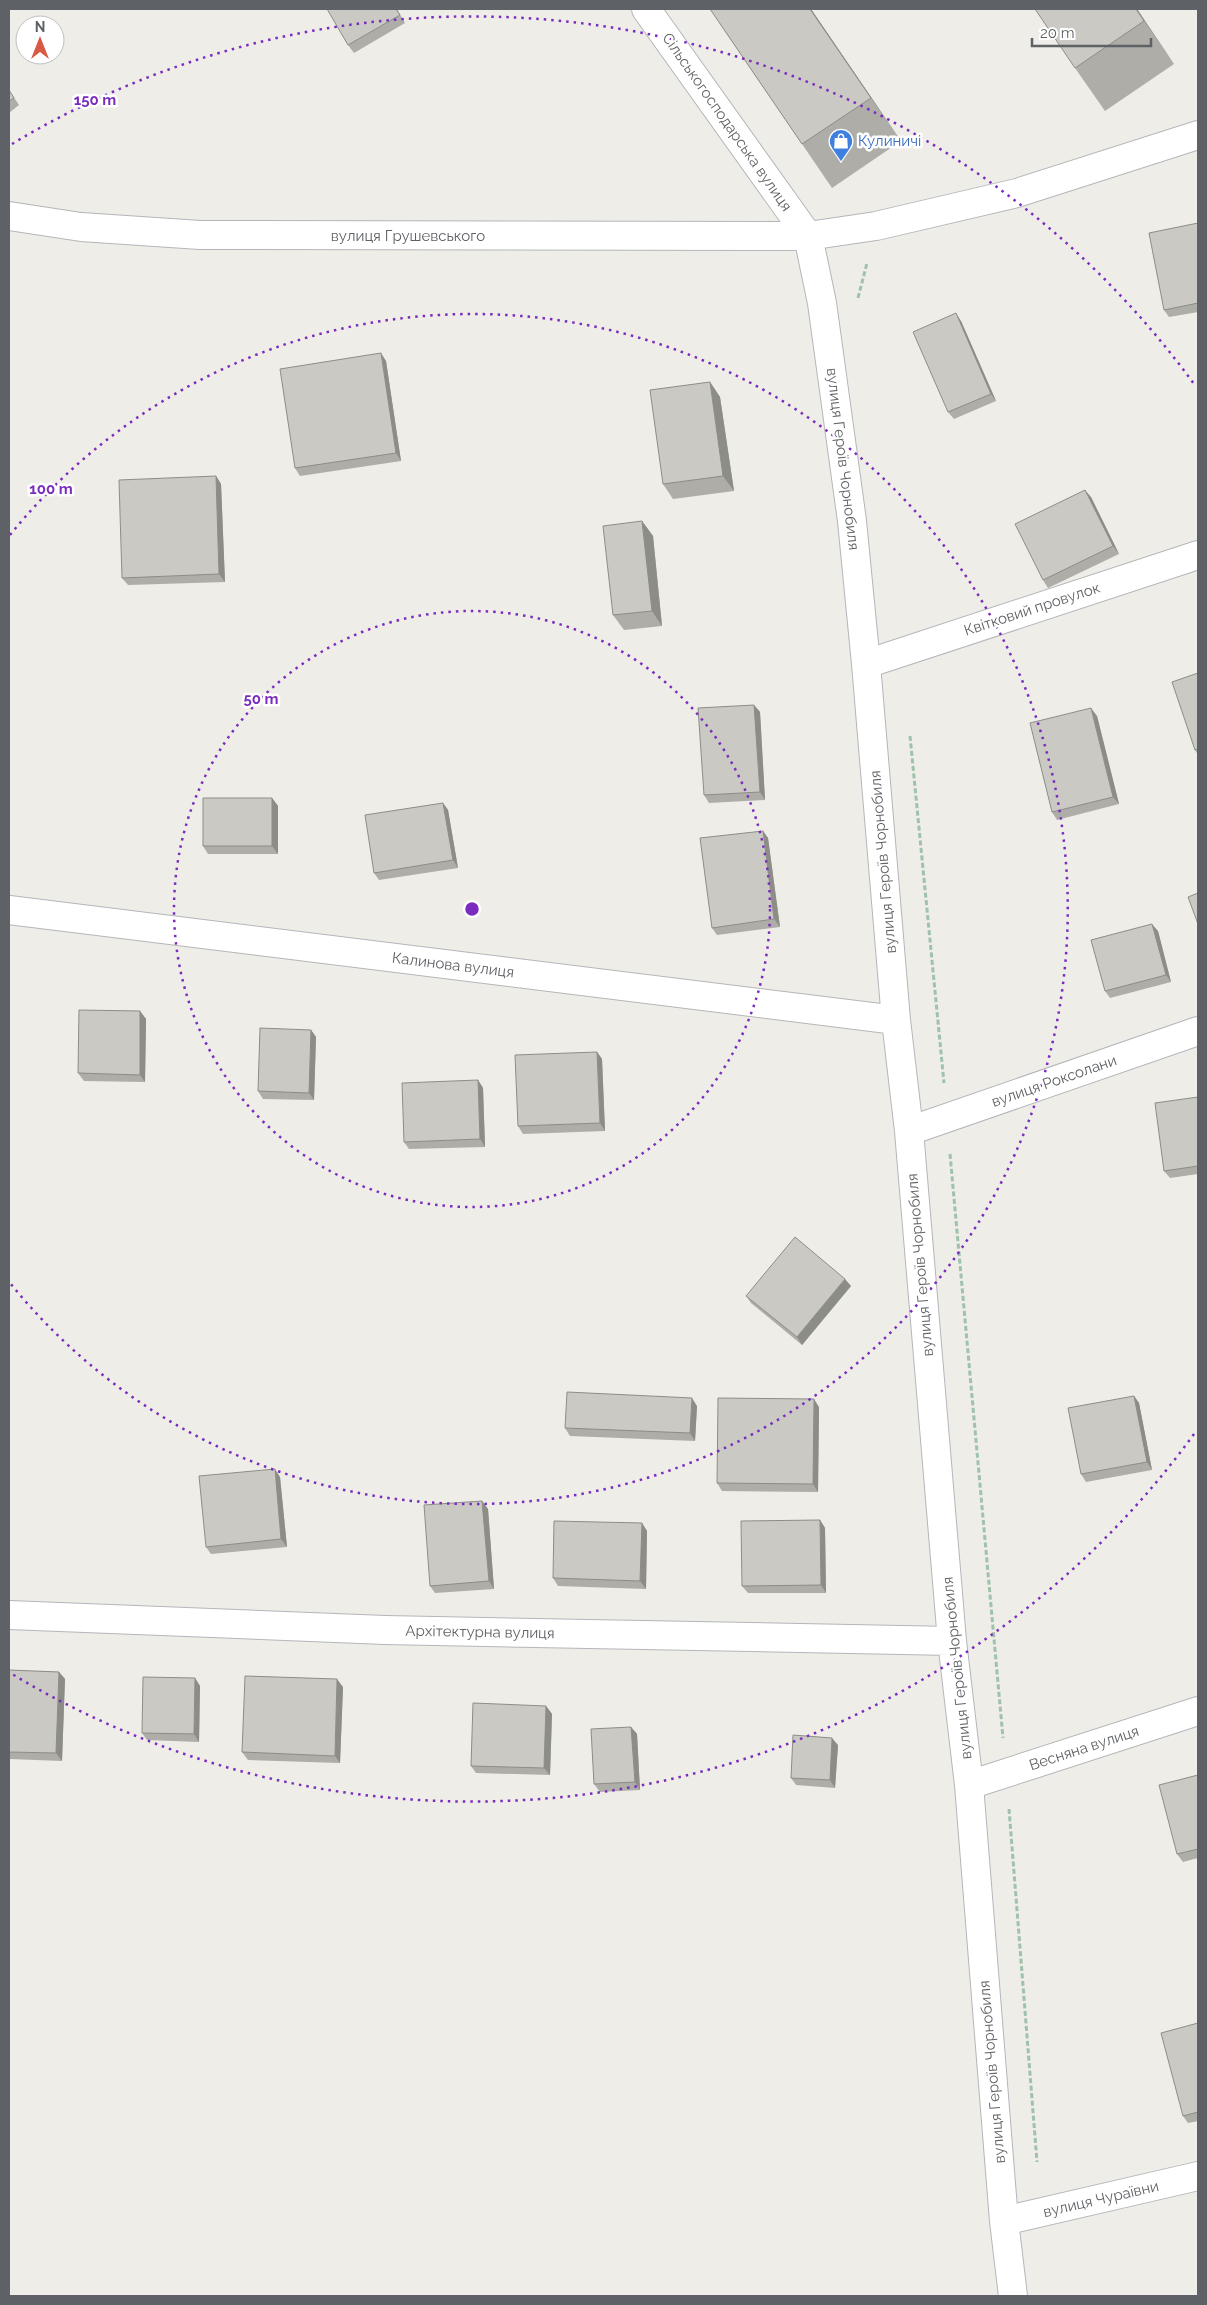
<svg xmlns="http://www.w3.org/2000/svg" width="1207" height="2305" font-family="Raleway,sans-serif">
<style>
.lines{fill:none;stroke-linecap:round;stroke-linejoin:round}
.minor-casing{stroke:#b4b6ba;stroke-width:30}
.path{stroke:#9fc2ab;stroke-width:3;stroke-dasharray:5 2.5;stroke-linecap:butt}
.minor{stroke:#fff;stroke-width:28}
.wall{fill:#aeada8}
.shaded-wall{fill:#8d8d88}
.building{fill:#cac9c3;stroke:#8d8d88}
.ring{fill:none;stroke:#7b2cbf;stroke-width:2.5;stroke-dasharray:2.5 5}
.labels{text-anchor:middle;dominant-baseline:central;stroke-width:5;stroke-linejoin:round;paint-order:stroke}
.street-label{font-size:15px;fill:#5e6165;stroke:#fff}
.shop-label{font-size:15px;fill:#366cbe;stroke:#fff;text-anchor:start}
.centre{fill:#7b2cbf;stroke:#fff;stroke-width:2.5}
.ring-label{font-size:15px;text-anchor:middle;font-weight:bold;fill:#7b2cbf;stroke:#fff;stroke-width:5;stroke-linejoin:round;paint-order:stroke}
</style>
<rect width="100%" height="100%" fill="#efede7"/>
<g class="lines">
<g class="minor-casing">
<path id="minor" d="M646 9 808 236 822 303 852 521 866 664 896 1020 909 1131 952 1641 969 1785 1004 2221 1013 2296
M9 216 81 227 200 235 808 236 876 226 1017 193 1198 135
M866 664 1198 555
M9 910 896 1020
M909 1131 1198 1031
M9 1615 385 1630 952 1641
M969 1785 1198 1711
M1004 2221 1198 2176"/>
</g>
<path class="path" d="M858 298 867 263
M910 736 944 1083
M950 1154 1003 1738
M1009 1809 1037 2162"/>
<use href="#minor" class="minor"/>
</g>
<path class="wall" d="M397 9 405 23 354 53 348 45Z
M710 9H811L901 141 832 188Z
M1137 9 1174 64 1105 111 1075 68Z
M9 90 19 105 9 113Z
M1198 223V312L1169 317 1164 310Z
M961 321 996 401 954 419 948 412Z
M386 361 401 461 300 476 295 468Z
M710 382 720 397 734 491 673 499 663 484Z
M216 476 221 484 225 582 128 585 122 578Z
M1091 497 1119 554 1048 588 1043 580Z
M642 521 653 536 662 626 624 630 613 615Z
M1198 673V755L1195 750Z
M754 705 760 712 765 800 709 803 704 795Z
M1097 716 1119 804 1057 820 1052 812Z
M272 798 278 806V854H208L203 846Z
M443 803 448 810 458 868 379 880 374 873Z
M763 831 768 838 780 927 717 935 712 928Z
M1158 931 1171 982 1110 998 1105 991Z
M140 1011 146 1019 145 1082 84 1081 78 1073Z
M311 1030 316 1037 314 1100 263 1099 258 1091Z
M597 1052 602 1059 605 1131 523 1134 518 1126Z
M478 1080 483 1088 485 1147 409 1149 404 1142Z
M1198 1097V1174L1170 1178 1164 1171Z
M851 1286 802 1345 751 1303 746 1296Z
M1134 1396 1139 1403 1152 1470 1086 1482 1081 1474Z
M697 1406 695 1441 570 1436 565 1428Z
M819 1407 818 1492 722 1491 717 1483Z
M280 1477 287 1547 211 1554 206 1547Z
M482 1501 488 1509 494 1589 435 1593 430 1586Z
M820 1520 825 1528 826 1593H748L742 1586Z
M642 1523 647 1531 646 1589 558 1586 553 1578Z
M9 1670 59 1672 65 1679 62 1761 9 1759Z
M195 1678 200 1686 199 1742 147 1740 142 1733Z
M343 1687 340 1763 248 1760 242 1752Z
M546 1706 552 1714 550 1775 476 1773 471 1766Z
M631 1727 637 1734 640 1790 600 1792 594 1784Z
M838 1745 835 1788 796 1785 791 1778Z
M1198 1775V1858L1183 1862 1177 1854Z
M1198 2023V2121L1188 2123 1183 2116Z"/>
<path class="shaded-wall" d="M810 9H811L901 141 871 98Z
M1136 9H1137L1174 64Z
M956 313 961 321 996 401 991 394Z
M381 353 386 361 401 461 396 453Z
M710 382 720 397 734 491 723 476Z
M216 476 221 484 225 582 219 574Z
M1085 490 1091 497 1119 554 1113 546Z
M642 521 653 536 662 626 652 611Z
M754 705 760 712 765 800 760 792Z
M1091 708 1097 716 1119 804 1113 797Z
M272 798 278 806V854L272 846Z
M443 803 448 810 458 868 453 860Z
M763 831 768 838 780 927 774 919Z
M1152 924 1158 931 1171 982 1166 975Z
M140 1011 146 1019 145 1082 140 1075Z
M311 1030 316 1037 314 1100 309 1093Z
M597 1052 602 1059 605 1131 600 1123Z
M478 1080 483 1088 485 1147 480 1139Z
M845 1279 851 1286 802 1345 797 1337Z
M1134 1396 1139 1403 1152 1470 1147 1462Z
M692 1398 697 1406 695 1441 690 1433Z
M814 1399 819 1407 818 1492 813 1484Z
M275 1469 280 1477 287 1547 281 1539Z
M482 1501 488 1509 494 1589 489 1581Z
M820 1520 825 1528 826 1593 821 1585Z
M642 1523 647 1531 646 1589 640 1581Z
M59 1672 65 1679 62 1761 56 1753Z
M195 1678 200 1686 199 1742 194 1734Z
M337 1679 343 1687 340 1763 335 1756Z
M546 1706 552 1714 550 1775 544 1768Z
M631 1727 637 1734 640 1790 635 1782Z
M832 1738 838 1745 835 1788 830 1780Z"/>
<path class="building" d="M327 9H396L400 15 348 45Z
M710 9H810L871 98 802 144Z
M1035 9H1136L1144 21 1075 68Z
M9 90 14 98 9 101Z
M1198 223V303L1164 310 1149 233Z
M956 313 991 394 948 412 913 332Z
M381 353 396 453 295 468 280 369Z
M710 382 723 476 663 484 650 390Z
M216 476 219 574 122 578 119 480Z
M1085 490 1113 546 1043 580 1015 524Z
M642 521 652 611 613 615 603 526Z
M1198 673V749L1195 750 1172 682Z
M754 705 760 792 704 795 698 708Z
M1091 708 1113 797 1052 812 1030 723Z
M203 798H272V846H203Z
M443 803 453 860 374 873 365 815Z
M763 831 774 919 712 928 700 838Z
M1198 893V924L1188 897Z
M1152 924 1166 975 1105 991 1091 940Z
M79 1010 140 1011V1075L78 1073Z
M260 1028 311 1030 309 1093 258 1091Z
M597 1052 600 1123 518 1126 515 1055Z
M478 1080 480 1139 404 1142 402 1083Z
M1198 1097V1166L1164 1171 1155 1103Z
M795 1237 845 1279 797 1337 746 1296Z
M567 1392 692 1398 690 1433 565 1428Z
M1134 1396 1147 1462 1081 1474 1068 1408Z
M718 1398 814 1399 813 1484 717 1483Z
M275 1469 281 1539 206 1547 199 1476Z
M482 1501 489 1581 430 1586 424 1505Z
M820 1520 821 1585 742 1586 741 1521Z
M554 1521 642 1523 640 1581 553 1578Z
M9 1670 59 1672 56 1753 9 1752Z
M245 1676 337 1679 335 1756 242 1752Z
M143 1677 195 1678 194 1734 142 1733Z
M473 1703 546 1706 544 1768 471 1766Z
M631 1727 635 1782 594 1784 591 1729Z
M793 1735 832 1738 830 1780 791 1778Z
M1198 1775V1849L1177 1854 1159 1785Z
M1198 2023V2112L1183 2116 1161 2033Z"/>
<g class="ring">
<circle cx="472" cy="909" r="298"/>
<path d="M10 535A595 595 0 1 1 10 1283"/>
<path d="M1194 1434A893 893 0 0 1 12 1674M12 144A893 893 0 0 1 1194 384"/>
</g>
<defs>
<g id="shop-pin" transform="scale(1.25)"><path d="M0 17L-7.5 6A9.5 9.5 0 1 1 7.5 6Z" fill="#3f7fe0" stroke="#fff"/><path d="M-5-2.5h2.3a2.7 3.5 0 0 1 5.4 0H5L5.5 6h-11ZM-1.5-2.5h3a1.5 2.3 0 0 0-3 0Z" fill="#fff"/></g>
</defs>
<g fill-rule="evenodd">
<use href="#shop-pin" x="841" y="141"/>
</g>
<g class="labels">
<g class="street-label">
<text transform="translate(727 122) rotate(55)">Сільськогосподарська вулиця</text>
<text x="408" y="236">вулиця Грушевського</text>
<text transform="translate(843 459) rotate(83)">вулиця Героїв Чорнобиля</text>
<text transform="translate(1032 609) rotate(-18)">Квітковий провулок</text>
<text transform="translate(883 862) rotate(-95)">вулиця Героїв Чорнобиля</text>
<text transform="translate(453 965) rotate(7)">Калинова вулиця</text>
<text transform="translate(1054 1081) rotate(-19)">вулиця Роксолани</text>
<text transform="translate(920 1265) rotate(-95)">вулиця Героїв Чорнобиля</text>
<text transform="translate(480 1632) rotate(1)">Архітектурна вулиця</text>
<text transform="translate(957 1668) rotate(-96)">вулиця Героїв Чорнобиля</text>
<text transform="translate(1084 1748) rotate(-18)">Весняна вулиця</text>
<text transform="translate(992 2072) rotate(-95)">вулиця Героїв Чорнобиля</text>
<text transform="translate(1101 2199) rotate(-13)">вулиця Чураївни</text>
</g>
<g class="shop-label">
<text x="858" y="141">Кулиничі</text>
</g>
</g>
<circle cx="472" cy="909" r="8" class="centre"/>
<g class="ring-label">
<text x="95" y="105">150 m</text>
<text x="51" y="494">100 m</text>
<text x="261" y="704">50 m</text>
</g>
<rect width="1207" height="2305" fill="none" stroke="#5e6165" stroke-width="20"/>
<g transform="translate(40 40)"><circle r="24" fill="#ffffff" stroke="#bfc0c1"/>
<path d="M0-4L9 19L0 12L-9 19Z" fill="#d85a44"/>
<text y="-8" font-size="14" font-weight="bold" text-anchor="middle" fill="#5e6165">N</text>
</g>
<path d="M1032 38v8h119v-8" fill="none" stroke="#5e6165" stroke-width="2.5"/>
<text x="1040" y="38" font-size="15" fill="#5e6165" stroke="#ffffff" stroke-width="4" paint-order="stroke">20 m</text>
</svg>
